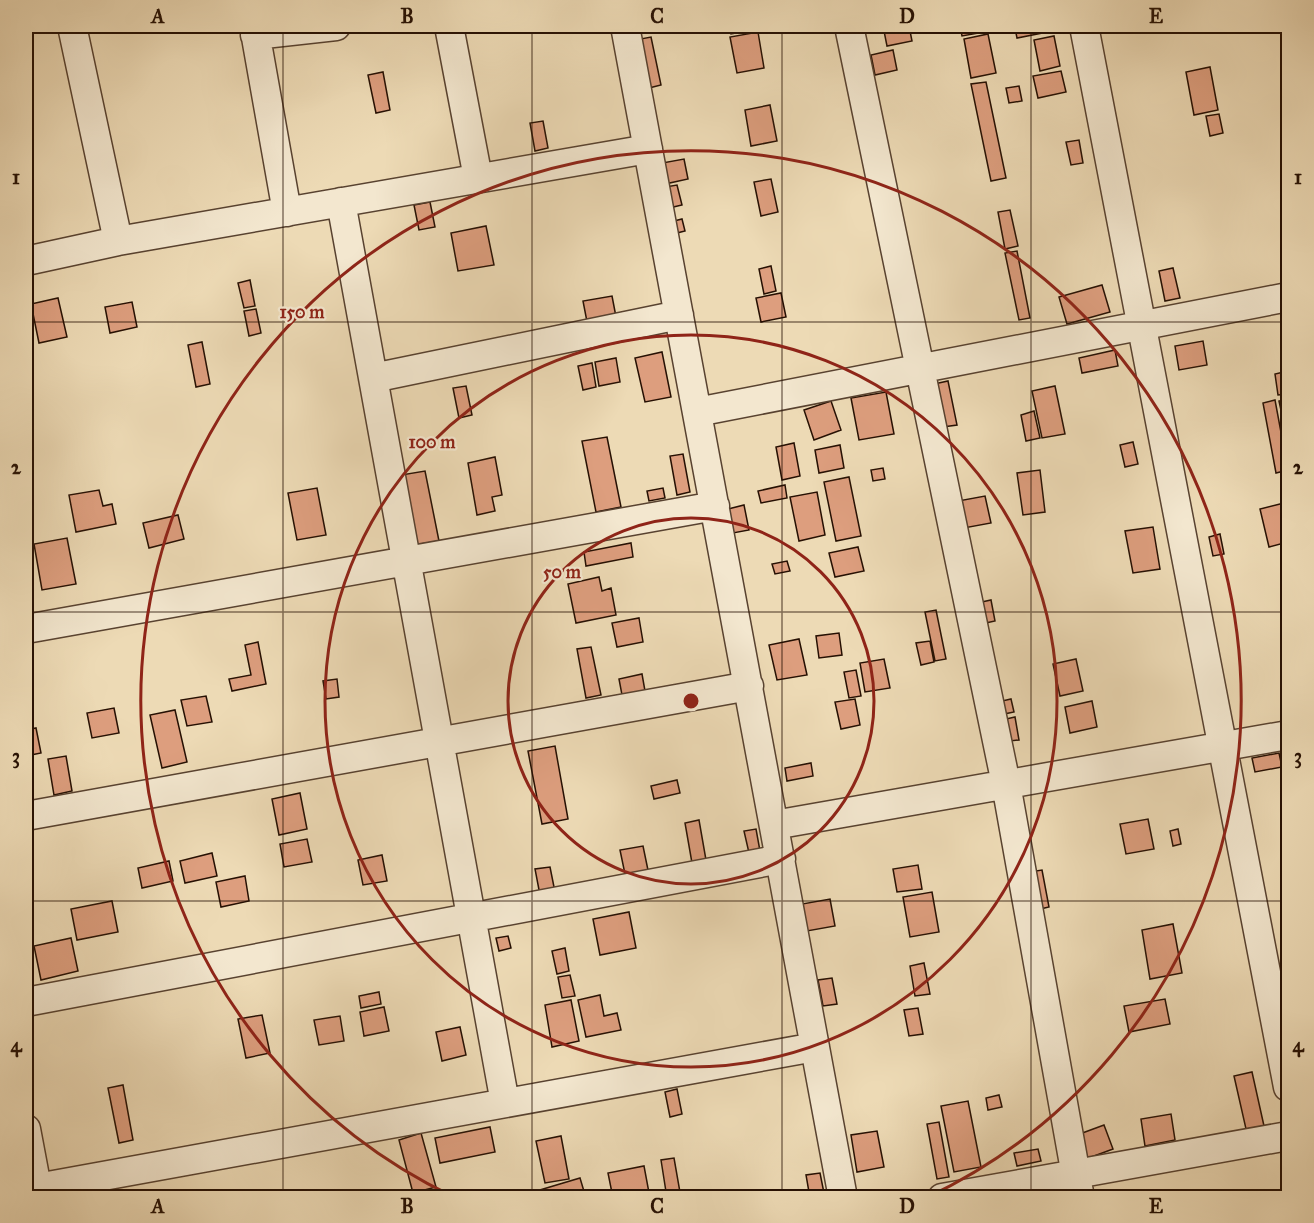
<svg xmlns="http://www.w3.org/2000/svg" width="1314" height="1223" font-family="'IM FELL Great Primer',serif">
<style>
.building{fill:#dd9e7e;stroke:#261003;stroke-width:1.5}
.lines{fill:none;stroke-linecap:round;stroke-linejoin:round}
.minor-casing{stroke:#584230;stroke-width:31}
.minor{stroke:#f3e7cf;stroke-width:28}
.grid{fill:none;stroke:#261003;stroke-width:1.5;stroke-opacity:0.55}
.ring{fill:none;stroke:#8f2418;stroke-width:3}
.centre{fill:#8f2418;stroke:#f3e7cf;stroke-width:3}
.ring-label{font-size:18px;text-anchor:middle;font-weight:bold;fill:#8f2418;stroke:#f3e7cf;stroke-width:4.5;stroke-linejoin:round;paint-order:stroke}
.neatline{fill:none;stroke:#261003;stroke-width:2}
.grid-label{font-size:20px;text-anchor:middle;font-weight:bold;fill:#261003}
</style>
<rect width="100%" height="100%" fill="#eddab5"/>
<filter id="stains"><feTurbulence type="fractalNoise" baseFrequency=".00333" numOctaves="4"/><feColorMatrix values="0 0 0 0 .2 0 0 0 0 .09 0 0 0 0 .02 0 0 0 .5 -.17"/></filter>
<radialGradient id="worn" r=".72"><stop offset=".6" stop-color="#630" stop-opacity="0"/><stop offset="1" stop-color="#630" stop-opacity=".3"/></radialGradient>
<path class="building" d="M729 26H757L758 29 731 34Z
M883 26H909L912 41 887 46Z
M960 26H978L979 33 962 36Z
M1026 26H1052L1053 31 1017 38 1015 28Z
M758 32 764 68 737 73 730 37Z
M988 34 996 73 971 78 964 39Z
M1054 36 1060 66 1040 71 1034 40Z
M651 37 661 85 645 89 635 40Z
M893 50 897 70 875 75 871 55Z
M1210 67 1218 110 1194 115 1186 72Z
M1061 71 1066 92 1038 98 1033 76Z
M383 72 390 110 376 113 368 75Z
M986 82 1006 178 991 181 971 84Z
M1019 86 1022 101 1009 103 1006 88Z
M770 105 777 141 751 146 745 110Z
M1219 114 1223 133 1210 136 1206 116Z
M543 121 548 148 535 151 530 123Z
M1079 140 1083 163 1071 165 1066 142Z
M684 159 688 179 665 184 662 163Z
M771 179 778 212 761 216 754 182Z
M677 185 682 205 669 208 665 187Z
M430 202 435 227 419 230 414 205Z
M1010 210 1018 246 1005 249 998 212Z
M682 219 685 231 673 234 670 222Z
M486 226 494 265 458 271 451 233Z
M1017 251 1030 318 1019 320 1005 253Z
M771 266 776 291 764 294 759 269Z
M1173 268 1180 298 1165 301 1159 271Z
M250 280 255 306 244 308 238 283Z
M1102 285 1110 312 1067 324 1059 297Z
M781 293 786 317 761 322 756 298Z
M612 296 617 322 588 327 583 301Z
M58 298 67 337 39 343 31 304Z
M132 302 137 327 110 333 105 307Z
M256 309 261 333 249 336 244 311Z
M1203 341 1207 365 1179 370 1175 346Z
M202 342 210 384 196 387 188 345Z
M1115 350 1118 366 1082 373 1079 358Z
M662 352 671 397 645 402 635 358Z
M616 358 620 382 599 386 595 362Z
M592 363 596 387 583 390 578 366Z
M1288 371V394L1278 395 1275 374Z
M948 381 957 425 943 427 934 384Z
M466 386 472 415 459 418 453 388Z
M1055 386 1065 434 1042 438 1032 391Z
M886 392 894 434 859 440 851 398Z
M1288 399V423L1284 424 1279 401Z
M1275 400 1288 470 1276 473 1263 403Z
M831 401 841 430 814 440 804 410Z
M1034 411 1040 438 1026 441 1021 415Z
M607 437 621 507 596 512 582 441Z
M1133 442 1138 464 1125 467 1120 445Z
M794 443 800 476 782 480 776 447Z
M840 445 844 468 819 473 815 450Z
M683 454 690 492 677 495 670 456Z
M495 457 502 495 492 497 495 511 477 515 468 463Z
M883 468 885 479 873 481 871 470Z
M1040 470 1045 512 1023 515 1017 473Z
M425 471 439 541 414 545 401 475Z
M849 477 861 536 836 541 824 482Z
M785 485 787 498 761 503 758 491Z
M317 488 326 535 297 540 288 493Z
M663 488 665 498 649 501 647 491Z
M99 490 103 506 112 504 116 524 76 532 69 495Z
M817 492 825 535 799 541 790 497Z
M985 496 991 523 964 528 958 501Z
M1288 502V542L1269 547 1260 509Z
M744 505 749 530 733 533 728 509Z
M178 515 184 539 149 548 143 523Z
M1153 527 1160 569 1133 573 1125 531Z
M1220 534 1224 554 1213 556 1209 537Z
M67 538 76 584 42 590 34 544Z
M631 543 633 557 586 566 584 552Z
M858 547 864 571 835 577 829 553Z
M787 561 790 571 775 574 772 564Z
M26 565 30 591 26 592Z
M599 577 602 591 611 588 616 615 576 623 568 584Z
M991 600 995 621 981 624 977 603Z
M936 610 946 659 935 661 925 612Z
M639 618 643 642 617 647 612 623Z
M839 633 842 655 819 658 816 636Z
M799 639 807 675 777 680 769 645Z
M930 641 934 662 921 665 916 643Z
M258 642 266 684 232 691 229 679 251 675 245 645Z
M591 647 601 695 586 698 577 649Z
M884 659 890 688 865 692 860 663Z
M1076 659 1083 691 1060 696 1053 664Z
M856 670 861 696 849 698 844 672Z
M642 674 645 691 622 695 619 679Z
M337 679 339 697 326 699 323 681Z
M206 696 212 722 187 726 181 700Z
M855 699 860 725 841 729 835 702Z
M1011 699 1014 712 1004 714 1002 701Z
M1092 701 1097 727 1070 733 1065 707Z
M114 708 119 733 92 738 87 713Z
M175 710 187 762 162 768 150 715Z
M1015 717 1019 740 1010 741 1006 719Z
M36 728 41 753 26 756V730Z
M555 746 568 819 542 824 528 751Z
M1279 753 1282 767 1255 772 1252 758Z
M66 756 72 791 54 795 48 759Z
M811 763 813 776 787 781 785 768Z
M677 780 680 793 654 799 651 786Z
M300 793 307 829 279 835 272 799Z
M1148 819 1154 849 1126 854 1120 824Z
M699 820 706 860 692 863 685 823Z
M756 829 760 851 749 853 744 831Z
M1178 829 1181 844 1173 846 1170 831Z
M307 839 312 862 284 867 280 844Z
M643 846 649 875 626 879 620 850Z
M212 853 217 876 185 883 180 861Z
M382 855 387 881 363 885 358 860Z
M169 861 173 881 142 888 138 868Z
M918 865 922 889 897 892 893 869Z
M550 867 555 892 540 895 535 869Z
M1042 870 1049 907 1036 910 1029 872Z
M245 876 249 901 221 907 216 882Z
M932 892 939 932 910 937 903 897Z
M830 899 835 926 807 931 802 904Z
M112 901 118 932 77 940 71 909Z
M629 912 636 948 600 955 593 919Z
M1173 924 1182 973 1150 979 1142 930Z
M508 936 511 948 499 951 496 938Z
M71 938 78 971 41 980 34 946Z
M565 948 569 971 557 974 552 951Z
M924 963 930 994 915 996 910 966Z
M570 975 575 996 562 998 558 977Z
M832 978 837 1004 823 1006 818 980Z
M379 992 381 1004 361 1008 359 996Z
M600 995 604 1016 617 1013 621 1030 586 1037 578 1000Z
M1165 999 1170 1024 1129 1032 1124 1006Z
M571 1000 579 1041 552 1047 545 1005Z
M384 1007 389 1031 364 1036 360 1012Z
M918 1008 923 1034 909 1036 904 1010Z
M262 1015 270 1053 246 1058 238 1019Z
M340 1016 344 1041 319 1045 314 1020Z
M460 1027 466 1055 442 1061 436 1032Z
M1252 1072 1264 1126 1246 1129 1234 1076Z
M123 1085 133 1140 119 1143 108 1088Z
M677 1089 682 1114 670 1117 665 1092Z
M999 1095 1002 1107 988 1110 986 1098Z
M968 1101 981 1167 954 1172 941 1106Z
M1171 1114 1175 1140 1145 1146 1141 1119Z
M939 1122 949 1177 937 1179 927 1124Z
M1104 1125 1113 1149 1086 1159 1077 1135Z
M490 1127 495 1152 440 1163 435 1138Z
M877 1131 884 1167 857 1172 851 1135Z
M421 1133 436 1187 413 1193 399 1140Z
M561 1136 569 1179 545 1183 536 1141Z
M1038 1149 1041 1161 1017 1166 1014 1153Z
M674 1158 681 1198H667L661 1160Z
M644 1166 650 1198H613L608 1173Z
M820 1173 825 1198H810L806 1175Z
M580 1178 586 1198H535L533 1192Z
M1182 1191 1183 1198H1150L1149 1196Z"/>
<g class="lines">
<g class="minor-casing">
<path id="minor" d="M72 26 118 241
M254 26 287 212
M449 26 478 178
M625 26 843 1198
M849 26 1006 784 1080 1198
M1084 26 1288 1087
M255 35 336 26
M341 202 505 1103
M26 261 118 241 648 149
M373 378 679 315
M697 412 1288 297
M26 629 715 506
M26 816 749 686
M774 825 1288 735
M26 1002 781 859
M26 1129 39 1198
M37 1188 815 1047
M942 1198 1288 1136"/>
</g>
<use href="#minor" class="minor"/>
</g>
<path class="grid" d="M283 26V1198M532 26V1198M782 26V1198M1031 26V1198M26 322H1288M26 612H1288M26 901H1288"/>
<g class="ring">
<circle cx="691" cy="701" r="183"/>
<circle cx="691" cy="701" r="366"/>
<path d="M454 1197A550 550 0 1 1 928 1197"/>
</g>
<circle cx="691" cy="701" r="9" class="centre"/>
<g class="ring-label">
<text x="302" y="318">150 m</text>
<text x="432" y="448">100 m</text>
<text x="562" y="578">50 m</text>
</g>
<rect width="1314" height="1223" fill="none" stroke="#eddab5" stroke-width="66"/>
<rect x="33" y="33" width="1248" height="1157" class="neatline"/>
<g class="grid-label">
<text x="158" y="23">A</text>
<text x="407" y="23">B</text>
<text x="657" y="23">C</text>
<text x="907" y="23">D</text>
<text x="1156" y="23">E</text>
<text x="16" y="184">1</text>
<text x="1298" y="184">1</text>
<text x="16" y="474">2</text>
<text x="1298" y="474">2</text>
<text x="16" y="763">3</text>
<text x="1298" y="763">3</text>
<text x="16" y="1052">4</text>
<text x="1298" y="1052">4</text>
<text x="158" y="1213">A</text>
<text x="407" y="1213">B</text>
<text x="657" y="1213">C</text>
<text x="907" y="1213">D</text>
<text x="1156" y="1213">E</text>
</g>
<rect width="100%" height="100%" filter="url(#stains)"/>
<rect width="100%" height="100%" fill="url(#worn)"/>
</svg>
